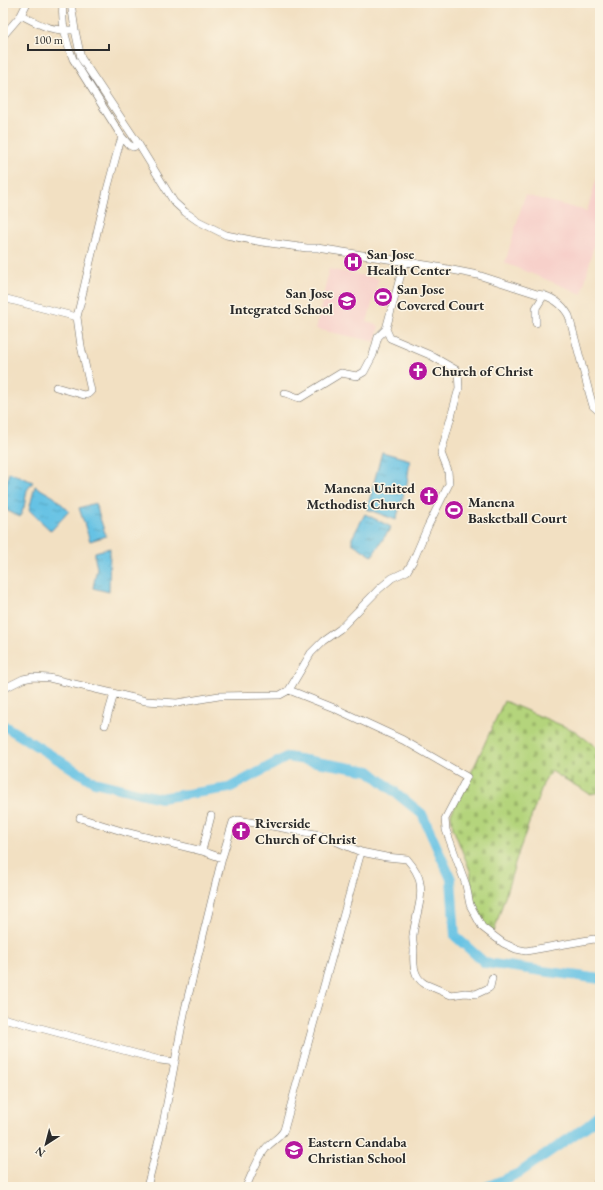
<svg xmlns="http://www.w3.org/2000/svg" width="603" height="1190" font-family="'EB Garamond',serif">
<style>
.built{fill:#f7d0ca}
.cemetery{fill:url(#cemetery-stones);stroke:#708053}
.water{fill:url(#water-ripples);stroke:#487688}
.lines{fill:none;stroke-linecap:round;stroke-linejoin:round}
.river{stroke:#66c2e4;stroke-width:10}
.minor-casing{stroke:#716a60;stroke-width:8}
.minor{stroke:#fff;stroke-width:7}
.labels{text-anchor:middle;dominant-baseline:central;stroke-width:3;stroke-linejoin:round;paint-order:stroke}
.poi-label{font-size:14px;font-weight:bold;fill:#2b2b2b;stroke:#fcf5e5;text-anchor:start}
</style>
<defs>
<pattern id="cemetery-stones" width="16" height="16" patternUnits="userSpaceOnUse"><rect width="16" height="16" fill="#b4d47b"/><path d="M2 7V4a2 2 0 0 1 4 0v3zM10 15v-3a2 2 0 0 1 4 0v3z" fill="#9bb66a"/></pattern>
<pattern id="water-ripples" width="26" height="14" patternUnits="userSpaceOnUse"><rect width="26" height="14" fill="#66c2e4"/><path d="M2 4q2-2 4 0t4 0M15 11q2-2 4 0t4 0" fill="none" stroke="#549eb9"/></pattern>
</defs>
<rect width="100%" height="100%" fill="#fcf5e5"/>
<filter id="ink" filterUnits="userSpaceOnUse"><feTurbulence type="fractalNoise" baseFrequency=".025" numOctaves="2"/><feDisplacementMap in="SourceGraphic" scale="8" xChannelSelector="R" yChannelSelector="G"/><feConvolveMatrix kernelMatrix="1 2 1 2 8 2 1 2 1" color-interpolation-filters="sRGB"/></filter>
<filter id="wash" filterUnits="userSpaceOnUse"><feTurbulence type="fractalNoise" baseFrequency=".012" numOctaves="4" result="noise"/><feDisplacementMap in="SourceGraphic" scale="16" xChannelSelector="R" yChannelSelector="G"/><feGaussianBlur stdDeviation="0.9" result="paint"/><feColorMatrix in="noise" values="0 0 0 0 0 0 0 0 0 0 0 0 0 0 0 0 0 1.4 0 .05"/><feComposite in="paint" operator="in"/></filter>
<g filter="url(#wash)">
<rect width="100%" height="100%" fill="#f2e0c2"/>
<path class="built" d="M597 177 600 178V220L582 294 505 263 525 195 587 211Z
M329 269 379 279 367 322 379 326 376 342 316 329Z"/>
<path class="cemetery" d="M504 701 575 731 600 750V792L590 794 551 771 543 784 519 851 494 932 484 925 473 906 470 886 471 873 453 828 451 814 474 767Z"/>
<path class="water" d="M382 452 410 460 407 483 396 520 367 509Z
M9 472 33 482 27 490 24 507 20 517 4 509V496Z
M35 486 54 497 69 511 51 531 29 510Z
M95 503 106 536 90 541 79 508Z
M365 514 391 527 372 556 352 543V538Z
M110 548 109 592 93 588 97 568 95 559V552Z"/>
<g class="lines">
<path class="river" d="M3 725 94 782 160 798 229 788 287 757 369 771 422 814 451 879 455 936 485 963 600 979
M486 1187 519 1173 587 1126 600 1115"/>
</g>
</g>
<g filter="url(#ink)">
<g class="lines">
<g class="minor-casing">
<path id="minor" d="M63 3C61 22 66 42 73 59L122 137 129 145 133 147 139 145
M71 3 75 30 81 58 139 145 174 202 185 212 198 221 226 235 262 242 307 248H318L432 266 478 275 537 294C551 296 562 303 569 316L589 392 593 406 600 412
M21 15C42 26 50 31 75 30
M3 36 21 15 27 3
M3 298 77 317
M536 323V308L544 295
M56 387 84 395 88 394 91 391 81 346 77 317 107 190 118 149 122 137
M284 393C290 393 293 397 300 398L341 373 357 376 364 372 373 355 378 337 386 329 404 263
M3 689 23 679 33 677 49 678 146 701 177 703 219 696 280 695 289 690 311 653 323 641 340 629 379 589 392 578 407 571 413 561 428 526 449 484 448 471 441 453 459 388 458 371 430 355 390 338 386 329
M289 690 334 708 403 740 467 777 445 819 446 830 466 885 470 905 482 927 491 934 503 943 516 949 526 951 594 939 600 941
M105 725 114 694
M80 818 125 832 202 851 222 858
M202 851 211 816
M3 1018 160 1060 175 1062
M147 1187 163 1124 185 1009 222 858 233 822 238 820 321 835 361 852 386 857 407 859C413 866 419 874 420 883 423 900 415 918 413 935 412 940 414 945 414 951 413 963 413 977 425 984L451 995 465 993 476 994 489 988 490 987 492 978
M246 1187C252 1174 257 1159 266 1148 272 1141 280 1138 284 1130L361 852
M596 1187 600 1174"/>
</g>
<use href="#minor" class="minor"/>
</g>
</g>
<defs>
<g id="hospital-disc" transform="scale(1)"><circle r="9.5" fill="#b5179e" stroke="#fcf5e5"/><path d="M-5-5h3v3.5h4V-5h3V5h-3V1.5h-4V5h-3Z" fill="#fff"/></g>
<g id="stadium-disc" transform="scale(1)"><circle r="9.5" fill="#b5179e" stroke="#fcf5e5"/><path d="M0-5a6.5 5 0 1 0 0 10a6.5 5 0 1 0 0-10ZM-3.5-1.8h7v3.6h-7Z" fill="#fff"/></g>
<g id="school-disc" transform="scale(1)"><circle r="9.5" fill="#b5179e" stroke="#fcf5e5"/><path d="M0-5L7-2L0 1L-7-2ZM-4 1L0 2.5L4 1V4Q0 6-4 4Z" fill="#fff"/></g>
<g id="church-disc" transform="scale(1)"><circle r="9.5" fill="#b5179e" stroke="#fcf5e5"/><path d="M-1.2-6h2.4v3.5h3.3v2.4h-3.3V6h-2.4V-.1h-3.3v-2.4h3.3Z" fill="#fff"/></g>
</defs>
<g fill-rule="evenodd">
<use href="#hospital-disc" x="353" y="262"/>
<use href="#stadium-disc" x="383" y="297"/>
<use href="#school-disc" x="347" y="301"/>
<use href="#church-disc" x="418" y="371"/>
<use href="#church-disc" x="429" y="496"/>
<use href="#stadium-disc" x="454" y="510"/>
<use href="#church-disc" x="241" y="831"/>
<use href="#school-disc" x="294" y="1150"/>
</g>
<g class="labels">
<g class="poi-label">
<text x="367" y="254">San Jose<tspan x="367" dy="16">Health Center</tspan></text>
<text x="397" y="289">San Jose<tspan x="397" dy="16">Covered Court</tspan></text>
<text x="333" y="293" text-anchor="end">San Jose<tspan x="333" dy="16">Integrated School</tspan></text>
<text x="432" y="371">Church of Christ</text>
<text x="415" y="488" text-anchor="end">Manena United<tspan x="415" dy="16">Methodist Church</tspan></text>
<text x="468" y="502">Manena<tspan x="468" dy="16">Basketball Court</tspan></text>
<text x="255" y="823">Riverside<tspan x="255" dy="16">Church of Christ</tspan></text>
<text x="308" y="1142">Eastern Candaba<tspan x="308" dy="16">Christian School</tspan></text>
</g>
</g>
<rect width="603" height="1190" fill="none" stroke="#fcf5e5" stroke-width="16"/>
<g transform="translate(46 1144) rotate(216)" stroke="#fcf5e5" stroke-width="3" paint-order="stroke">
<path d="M0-3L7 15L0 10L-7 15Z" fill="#2b2b2b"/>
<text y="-6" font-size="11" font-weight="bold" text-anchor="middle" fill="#2b2b2b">N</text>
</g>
<path d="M28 44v6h81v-6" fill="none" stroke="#2b2b2b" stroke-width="2"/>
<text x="34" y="44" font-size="12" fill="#2b2b2b" stroke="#fcf5e5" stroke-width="3" paint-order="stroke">100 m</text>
</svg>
